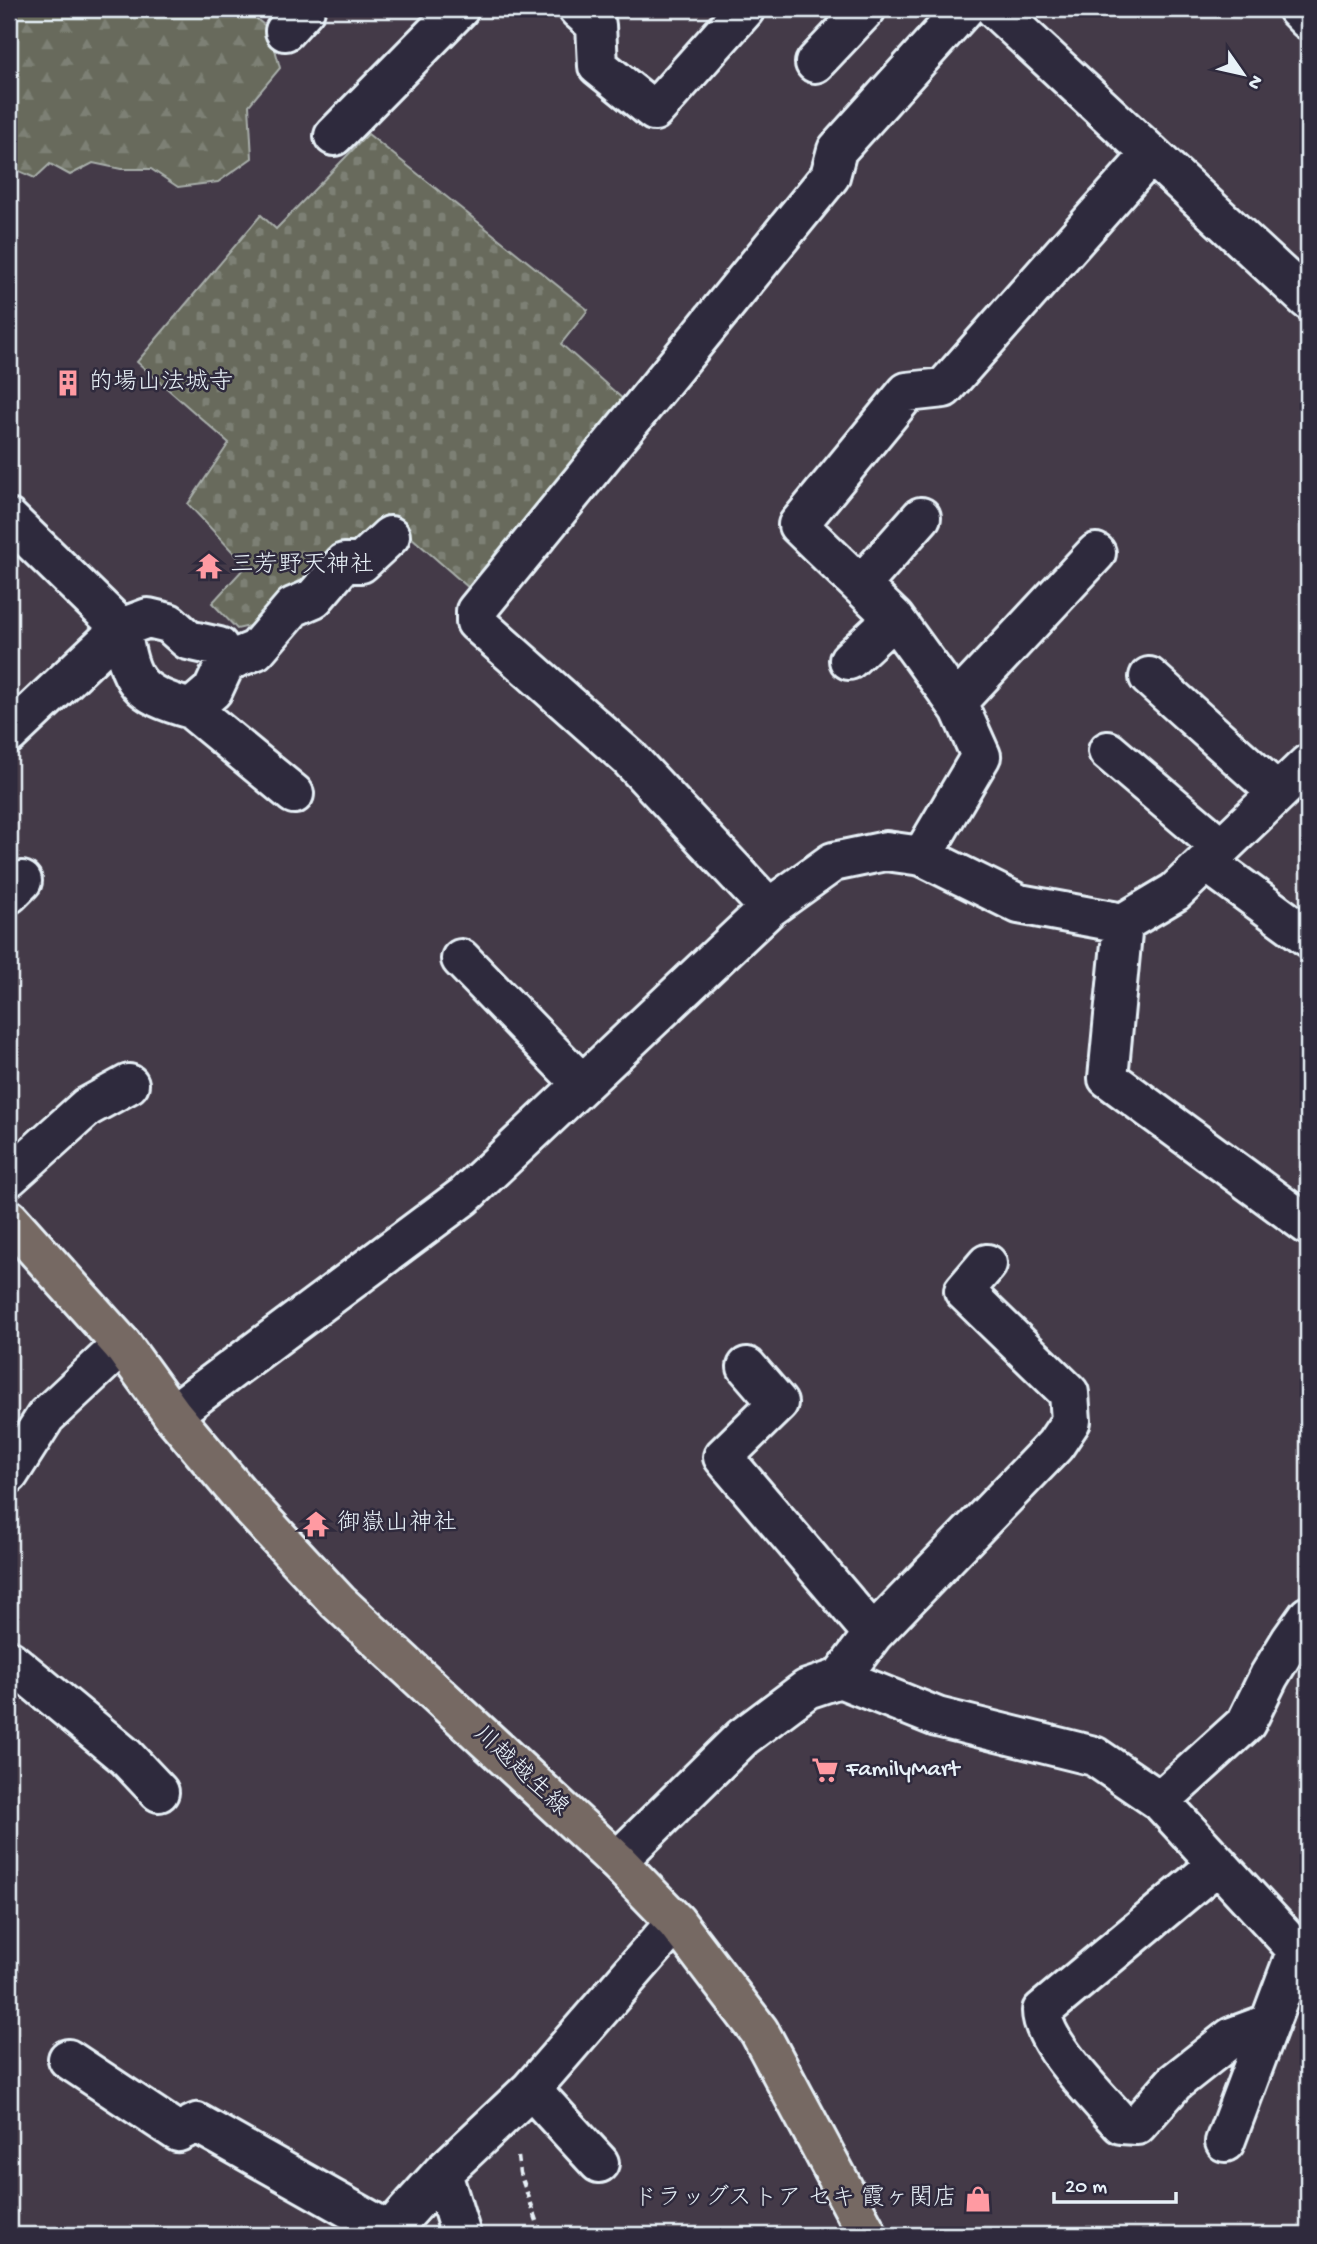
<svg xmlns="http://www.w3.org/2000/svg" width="1317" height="2244" font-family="'Gochi Hand','Klee One',sans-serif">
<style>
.forest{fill:url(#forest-firs);stroke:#a8aeaa;stroke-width:2}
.cemetery{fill:url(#cemetery-stones);stroke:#a8aeaa;stroke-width:2}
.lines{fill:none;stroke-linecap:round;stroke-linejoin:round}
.minor-casing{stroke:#e8f1f8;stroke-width:44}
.major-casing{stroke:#e8f1f8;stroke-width:44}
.path{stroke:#e8f1f8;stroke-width:4.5;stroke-dasharray:7 5;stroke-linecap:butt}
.minor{stroke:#2f2a3d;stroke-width:38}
.major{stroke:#766964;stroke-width:38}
.labels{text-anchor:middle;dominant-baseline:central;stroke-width:5;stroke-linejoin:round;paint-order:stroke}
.poi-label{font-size:24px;fill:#e8f1f8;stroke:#2f2a3d;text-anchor:start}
.street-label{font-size:24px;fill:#e8f1f8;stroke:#2f2a3d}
</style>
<defs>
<pattern id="forest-firs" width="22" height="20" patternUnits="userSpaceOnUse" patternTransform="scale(1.75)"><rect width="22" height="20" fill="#676a5c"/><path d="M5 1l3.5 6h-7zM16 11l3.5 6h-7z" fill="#7d8074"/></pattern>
<pattern id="cemetery-stones" width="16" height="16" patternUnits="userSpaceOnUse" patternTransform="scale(1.75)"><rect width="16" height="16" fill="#676a5c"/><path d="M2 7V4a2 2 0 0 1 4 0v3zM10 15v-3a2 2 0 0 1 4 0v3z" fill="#7d8074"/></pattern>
</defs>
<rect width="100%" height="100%" fill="#443a48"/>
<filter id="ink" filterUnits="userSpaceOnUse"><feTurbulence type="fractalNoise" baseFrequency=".0143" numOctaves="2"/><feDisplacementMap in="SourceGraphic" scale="14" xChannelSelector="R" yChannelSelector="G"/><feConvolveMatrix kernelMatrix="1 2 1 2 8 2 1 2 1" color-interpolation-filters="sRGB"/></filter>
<g filter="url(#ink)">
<path class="forest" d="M9 9H245L270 30 280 68 249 105 252 158 218 182 178 187 151 169H121L93 163 70 175 50 164 35 178 17 170 9 179Z"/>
<path class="cemetery" d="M368 134 588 310 561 344 624 400 469 588 386 515 356 554 263 623 237 629 212 603 246 566 188 504 229 443 137 362 261 215 276 229Z"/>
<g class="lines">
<g class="minor-casing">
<path id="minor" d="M578 9 596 25 598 66 654 111 745 9
M995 9 1308 300
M1297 9 1308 20
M285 31 305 9
M815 63 866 9
M334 136 459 9
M9 519 121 628 9 734
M861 585 921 517
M148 618 169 623 188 640 219 647 226 662 213 690 191 709C136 693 130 683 121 628Z
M849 660 894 618
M226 662 256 650 293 607 314 598 344 563H361L390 536
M1149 677 1278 793
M956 703 1096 553
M191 709 294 794
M1108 751 1221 847
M922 856 981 756 960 709 894 618 798 525 907 392 944 388 1151 154
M1206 862 1308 937
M9 894 22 881
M769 908 629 758 476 622V611L830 176 837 150 964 9
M1123 923 1108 1078 1308 1225
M461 959 582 1084
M9 1177 87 1107 129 1084
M747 1367 778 1403 723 1457 873 1634
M172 1414 464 1196 769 908 833 862 886 851 922 856 1019 904 1123 923 1175 892 1308 764
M9 1474 46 1416 122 1345
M9 1660 126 1757 159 1792
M840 1678 937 1717 1094 1756 1160 1801 1297 1950 1308 1955
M1160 1801 1246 1723 1269 1676 1291 1640 1308 1616
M617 1861 743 1737 807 1689 840 1678 873 1634 1055 1445 1071 1421 1069 1393 964 1291 987 1264
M1218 1864 1042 2011C1042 2043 1099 2098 1121 2124L1137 2125 1175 2082 1232 2037 1270 2023
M68 2059 178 2132 197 2123 389 2231
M531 2089 599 2163
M1225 2142 1297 1950
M442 2173 461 2235
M386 2235 442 2173 531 2089 676 1922"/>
</g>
<g class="major-casing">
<path id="major" d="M9 1219 122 1345 172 1414 250 1507 338 1602 617 1861 676 1922 759 2031 868 2235"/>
</g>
<path class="path" d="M518 2157 520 2173 542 2235"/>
<use href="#minor" class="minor"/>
<use href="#major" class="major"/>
</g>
</g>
<defs>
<g id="building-bare" transform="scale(2.1)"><path d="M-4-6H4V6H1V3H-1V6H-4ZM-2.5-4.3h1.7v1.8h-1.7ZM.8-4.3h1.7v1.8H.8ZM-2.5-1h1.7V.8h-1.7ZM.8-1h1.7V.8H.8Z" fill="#ff9aa2" stroke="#2f2a3d" stroke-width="2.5" paint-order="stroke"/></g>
<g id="temple-bare" transform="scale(2.1)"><path d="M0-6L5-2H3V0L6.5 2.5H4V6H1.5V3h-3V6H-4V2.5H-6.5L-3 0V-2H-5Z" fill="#ff9aa2" stroke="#2f2a3d" stroke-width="2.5" paint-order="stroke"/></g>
<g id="supermarket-bare" transform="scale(2.1)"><path d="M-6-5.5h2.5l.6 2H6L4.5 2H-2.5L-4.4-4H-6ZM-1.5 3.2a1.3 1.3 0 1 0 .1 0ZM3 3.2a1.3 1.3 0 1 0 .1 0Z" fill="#ff9aa2" stroke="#2f2a3d" stroke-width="2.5" paint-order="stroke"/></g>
<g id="shop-bare" transform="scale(2.1)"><path d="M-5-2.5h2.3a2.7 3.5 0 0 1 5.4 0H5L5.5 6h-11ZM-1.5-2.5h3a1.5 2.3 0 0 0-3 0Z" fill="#ff9aa2" stroke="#2f2a3d" stroke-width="2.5" paint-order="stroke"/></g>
</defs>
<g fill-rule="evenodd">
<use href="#building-bare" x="68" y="383"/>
<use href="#temple-bare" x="209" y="566"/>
<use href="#temple-bare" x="316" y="1524"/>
<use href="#supermarket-bare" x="825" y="1770"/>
<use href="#shop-bare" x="978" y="2199"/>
</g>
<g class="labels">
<g class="poi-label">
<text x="89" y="383">的場山法城寺</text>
<text x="230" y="566">三芳野天神社</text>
<text x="337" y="1524">御嶽山神社</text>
<text x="846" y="1770">FamilyMart</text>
<text x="957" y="2199" text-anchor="end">ドラッグストア セキ 霞ヶ関店</text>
</g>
<g class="street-label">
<text transform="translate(520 1772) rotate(43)">川越越生線</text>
</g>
</g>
<rect width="1317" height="2244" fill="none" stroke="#2f2a3d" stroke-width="35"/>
<rect x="18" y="18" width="1282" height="2209" fill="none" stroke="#e8f1f8" stroke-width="2.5" filter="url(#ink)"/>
<g transform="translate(1243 74) rotate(124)" stroke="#2f2a3d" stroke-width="5" paint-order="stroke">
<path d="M0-5L12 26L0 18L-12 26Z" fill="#e8f1f8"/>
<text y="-10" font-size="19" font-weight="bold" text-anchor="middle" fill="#e8f1f8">N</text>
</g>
<path d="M1054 2192v10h122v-10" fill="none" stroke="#e8f1f8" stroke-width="3.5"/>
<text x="1065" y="2192" font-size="21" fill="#e8f1f8" stroke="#2f2a3d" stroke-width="5" paint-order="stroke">20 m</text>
</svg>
